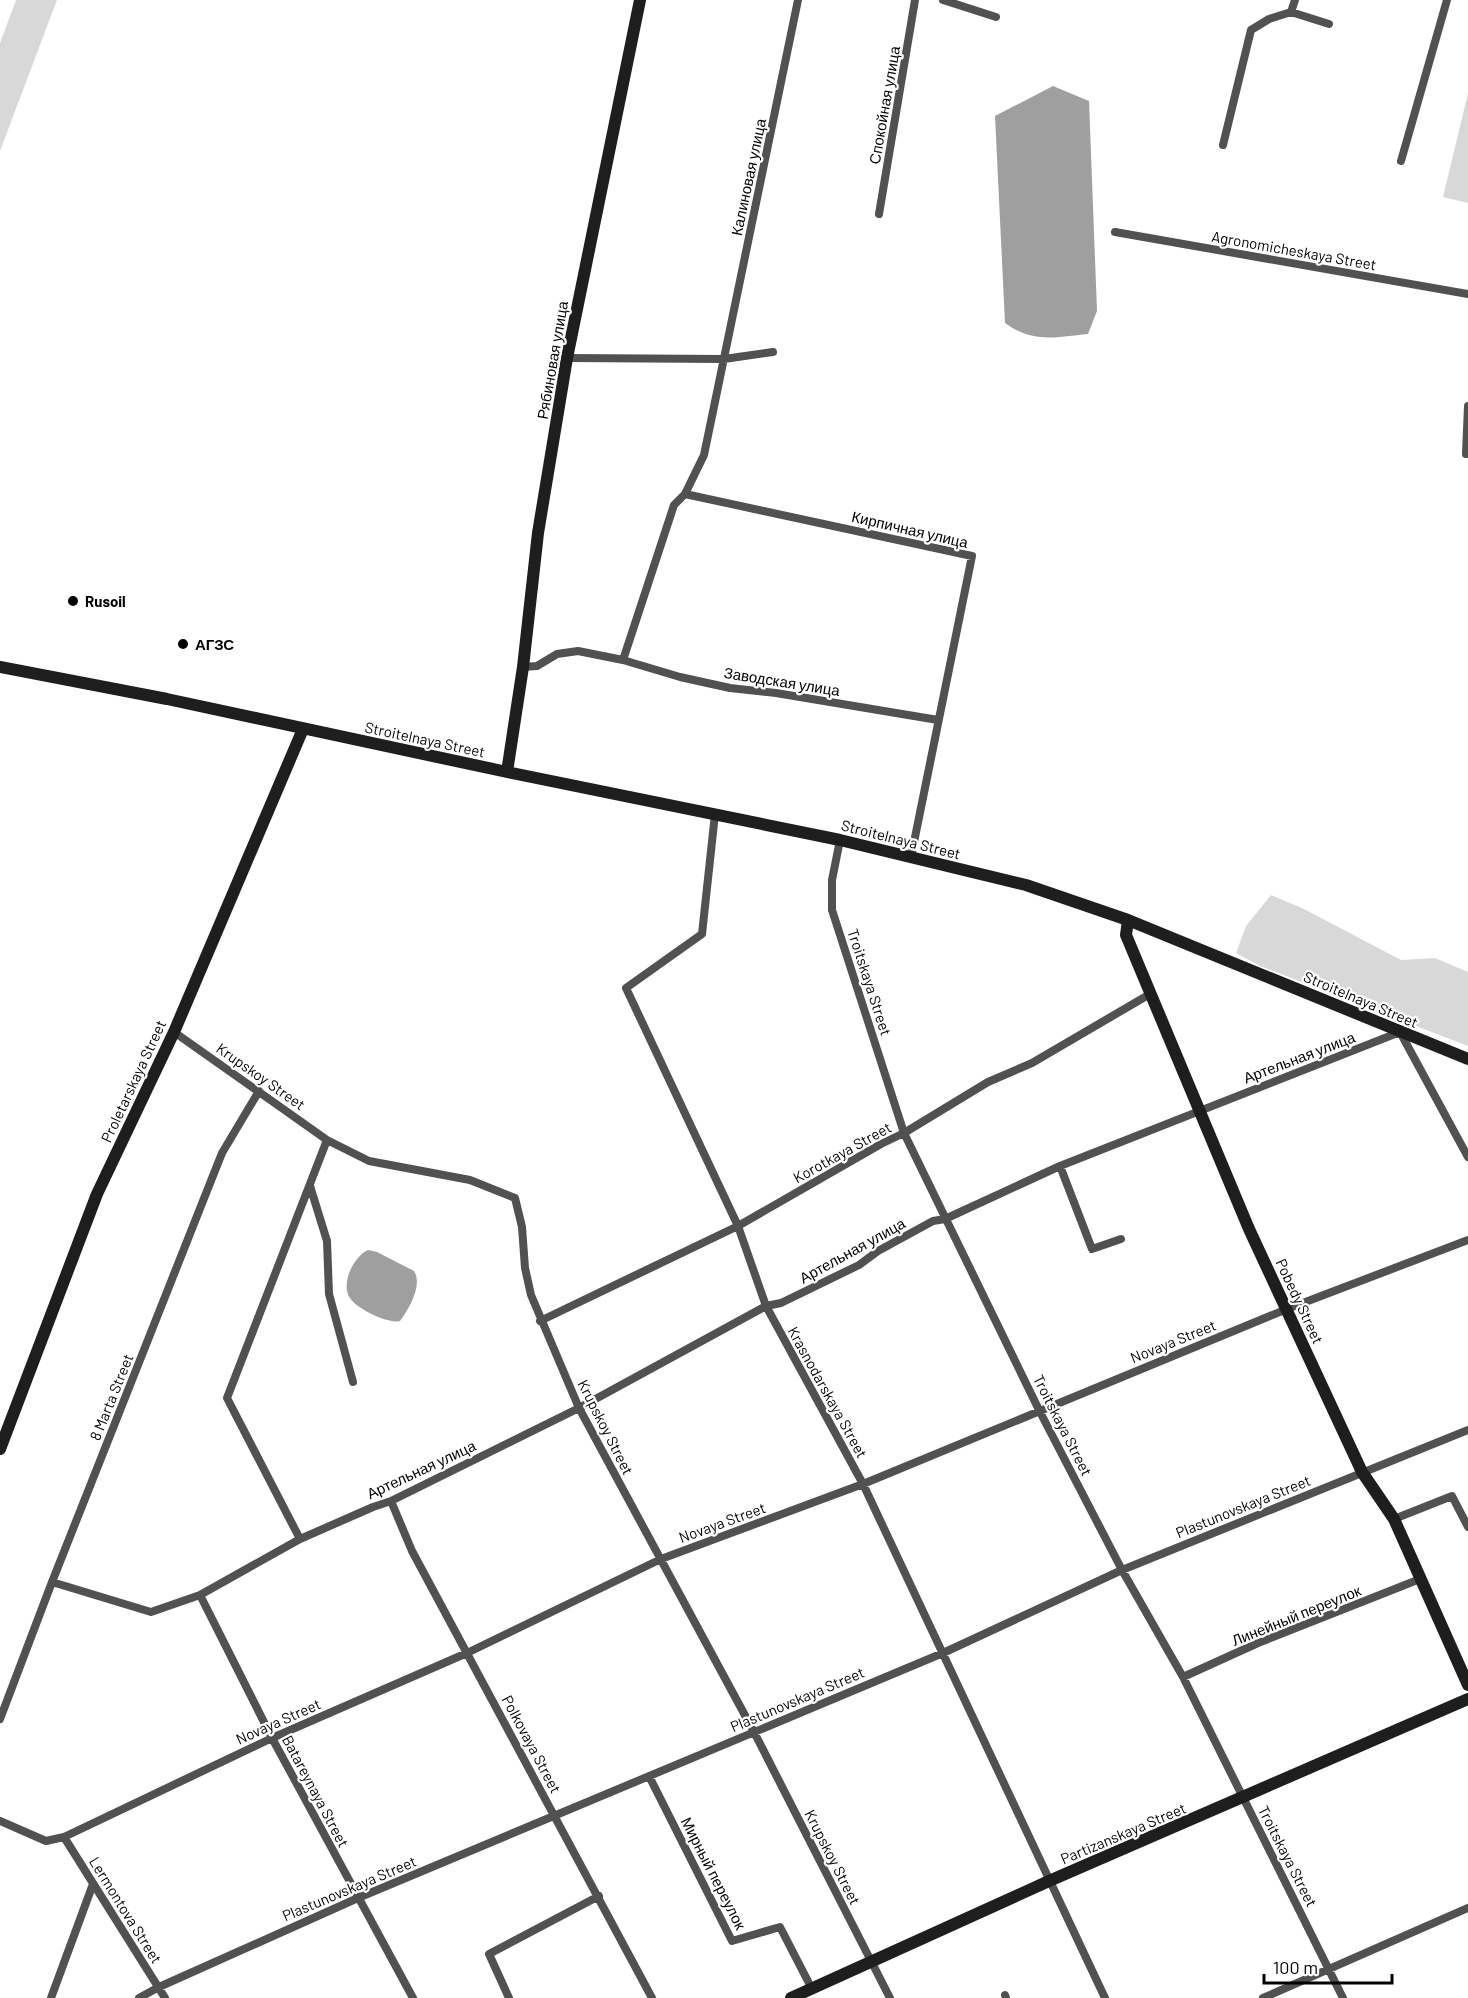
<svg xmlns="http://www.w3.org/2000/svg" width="1468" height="1998" font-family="Barlow,sans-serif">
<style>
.green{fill:#d8d8d8}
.water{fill:#9f9f9f}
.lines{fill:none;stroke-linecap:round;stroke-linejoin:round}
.street{stroke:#515151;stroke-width:8}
.secondary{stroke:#1e1e1e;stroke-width:12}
.poi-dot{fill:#000;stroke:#fff;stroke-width:2}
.labels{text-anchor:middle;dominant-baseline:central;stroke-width:4.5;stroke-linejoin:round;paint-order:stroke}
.street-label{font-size:15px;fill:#000;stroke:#fff}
.poi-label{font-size:15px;font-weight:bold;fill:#000;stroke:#fff;text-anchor:start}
</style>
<rect width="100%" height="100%" fill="#fff"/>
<path class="green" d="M16 0H57L0 151V43Z
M1468 93V203L1443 197Z
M1271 895 1304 909 1401 960 1435 958 1468 972V1046L1258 965 1236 953 1246 926Z"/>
<path class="water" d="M1053 86 1089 101 1097 311 1088 334C1055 337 1034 344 1005 323L995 116Z
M368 1250 377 1252 414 1271C423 1285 409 1309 400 1321 388 1324 357 1309 350 1298 340 1284 354 1256 368 1250Z"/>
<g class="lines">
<path class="street" d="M943 0 996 17
M1291 12 1295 0
M1223 145 1251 30 1269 19 1291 12 1329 24
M1401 161 1447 0
M879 214 915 0
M1115 232 1468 294
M567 358 724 359 773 352
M1468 406 1466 454H1468
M685 494 972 556 911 857
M623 660 674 505 685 494 704 455 798 0
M523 667 537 666 557 654 578 651 623 660 680 677 730 688 776 693 938 720
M715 814 702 934 626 988 738 1226 766 1306 863 1484 1105 1998
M840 840 832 880V910L904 1133 1039 1410 1122 1570 1183 1677 1343 1998
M174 1032 327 1140 369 1161 470 1180 515 1198 522 1227 525 1268 531 1295 579 1408 754 1732 890 1998
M1060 1166 1092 1249 1121 1239
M310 1186 327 1241 329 1294 353 1382
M540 1321 738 1226 881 1144 904 1133 988 1082 1032 1063 1150 994
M391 1501 412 1551 652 1998
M1394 1519 1452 1496 1468 1527
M300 1539 227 1398 327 1140
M52 1582 151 1612 200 1595 300 1539 373 1507 391 1501 579 1408 766 1306 781 1303 859 1265 878 1251 933 1221 945 1219 1060 1166 1400 1032 1468 1157
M200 1595 272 1738 413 1998
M1183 1677 1258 1643 1420 1579
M0 1719 52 1582 222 1153 259 1091
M649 1776 732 1941 780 1927 812 1989
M0 1821 46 1841 64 1837 272 1738 467 1653 661 1559 863 1484 1287 1309 1468 1240
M64 1837 165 1998
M1005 1995 1006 1998
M51 1998 93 1884
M139 1998 159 1987 358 1898 943 1653 1122 1570 1468 1430
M509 1998 489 1954 599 1896
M1263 1998 1468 1908"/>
<path class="secondary" d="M0 667 167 699 507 772 840 840 1026 885 1128 920 1468 1059
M507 772 523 667 538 533 567 358 640 0
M1128 920 1126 935 1249 1229 1362 1472 1394 1519 1468 1685
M0 1449 97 1194 174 1032 303 729
M791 1998 1049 1881 1468 1699"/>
</g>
<g class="poi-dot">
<circle cx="73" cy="601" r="6"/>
<circle cx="183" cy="644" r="6"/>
</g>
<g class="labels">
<g class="street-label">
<text transform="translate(884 105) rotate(-80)">Спокойная улица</text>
<text transform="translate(748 177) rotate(-78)">Калиновая улица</text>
<text transform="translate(1294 250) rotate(10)">Agronomicheskaya Street</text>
<text transform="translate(552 360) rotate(-80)">Рябиновая улица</text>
<text transform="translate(910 529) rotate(13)">Кирпичная улица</text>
<text transform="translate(782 681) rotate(9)">Заводская улица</text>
<text transform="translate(425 739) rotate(12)">Stroitelnaya Street</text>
<text transform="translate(901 839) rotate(14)">Stroitelnaya Street</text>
<text transform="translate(870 982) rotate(72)">Troitskaya Street</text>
<text transform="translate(1361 999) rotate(23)">Stroitelnaya Street</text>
<text transform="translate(1299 1057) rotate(-21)">Артельная улица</text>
<text transform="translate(261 1076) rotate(35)">Krupskoy Street</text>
<text transform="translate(133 1081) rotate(-65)">Proletarskaya Street</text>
<text transform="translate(842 1152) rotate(-29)">Korotkaya Street</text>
<text transform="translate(852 1250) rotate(-29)">Артельная улица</text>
<text transform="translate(1300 1301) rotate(65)">Pobedy Street</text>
<text transform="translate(1173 1341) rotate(-22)">Novaya Street</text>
<text transform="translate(828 1392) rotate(61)">Krasnodarskaya Street</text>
<text transform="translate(111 1397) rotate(-68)">8 Marta Street</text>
<text transform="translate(1063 1425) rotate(63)">Troitskaya Street</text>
<text transform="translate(606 1427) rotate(63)">Krupskoy Street</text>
<text transform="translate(421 1469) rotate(-25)">Артельная улица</text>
<text transform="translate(1243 1506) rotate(-22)">Plastunovskaya Street</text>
<text transform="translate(722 1522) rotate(-20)">Novaya Street</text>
<text transform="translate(1296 1615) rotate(-22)">Линейный переулок</text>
<text transform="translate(797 1699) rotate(-23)">Plastunovskaya Street</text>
<text transform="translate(278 1721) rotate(-24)">Novaya Street</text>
<text transform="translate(532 1744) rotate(62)">Polkovaya Street</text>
<text transform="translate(316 1791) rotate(62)">Batareynaya Street</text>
<text transform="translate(1123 1833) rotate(-23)">Partizanskaya Street</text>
<text transform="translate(1288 1856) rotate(63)">Troitskaya Street</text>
<text transform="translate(833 1857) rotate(63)">Krupskoy Street</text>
<text transform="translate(714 1873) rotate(63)">Мирный переулок</text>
<text transform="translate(349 1888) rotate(-23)">Plastunovskaya Street</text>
<text transform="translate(126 1910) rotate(58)">Lermontova Street</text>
</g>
<g class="poi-label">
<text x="85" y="601">Rusoil</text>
<text x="195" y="644">АГЗС</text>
</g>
</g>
<path d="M1264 1974v9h128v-9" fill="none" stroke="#000000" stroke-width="3"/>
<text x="1273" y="1974" font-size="18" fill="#000000" stroke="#ffffff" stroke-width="4.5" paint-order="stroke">100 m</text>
</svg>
